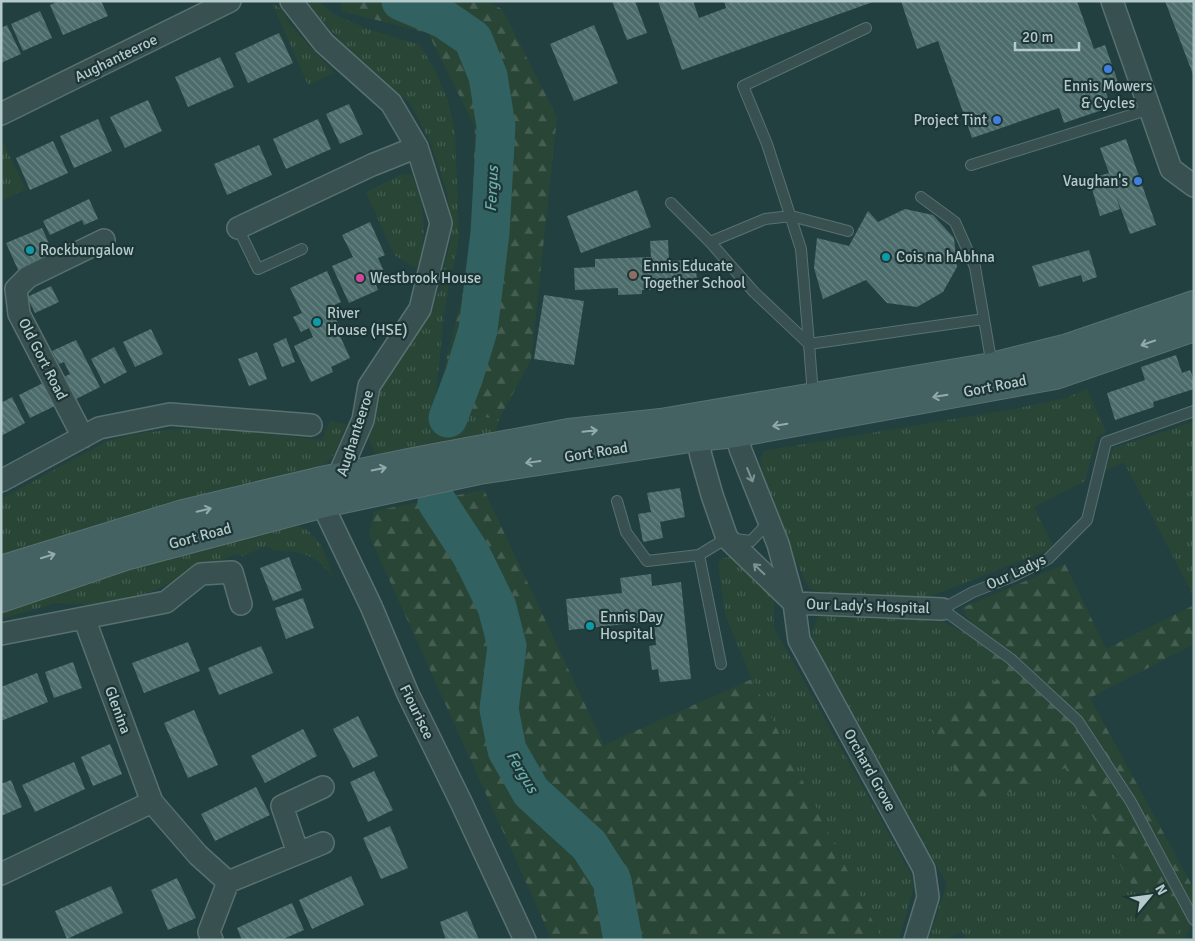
<svg xmlns="http://www.w3.org/2000/svg" width="1195" height="941" font-family="Signika,sans-serif">
<style>
.grass{fill:url(#grass-tufts)}
.forest{fill:url(#forest-firs)}
.lines{fill:none;stroke-linecap:round;stroke-linejoin:round}
.river{stroke:#316261;stroke-width:39}
.building{fill:url(#building-back-hatch)}
.service-casing{stroke:#597070;stroke-width:12}
.minor-casing{stroke:#597070;stroke-width:24}
.secondary-casing{stroke:#597070;stroke-width:30}
.service{stroke:#385050;stroke-width:10}
.minor{stroke:#385050;stroke-width:21}
.secondary{stroke:#456263;stroke-width:28}
.oneway{stroke:#93abac}
.oneway2{stroke:#7c9394}
.shop-dot{fill:#3f7fe0;stroke:#1d3535;stroke-width:2}
.culture-dot{fill:#0f9aa8;stroke:#1d3535;stroke-width:2}
.education-dot{fill:#8d6e63;stroke:#1d3535;stroke-width:2}
.hotel-dot{fill:#d1479c;stroke:#1d3535;stroke-width:2}
.labels{text-anchor:middle;dominant-baseline:central;stroke-width:4.5;stroke-linejoin:round;paint-order:stroke}
.street-label{font-size:15px;fill:#b4cacb;stroke:#1d3535}
.poi-label{font-size:15px;fill:#b4cacb;stroke:#1d3535;text-anchor:start}
.water-label{font-size:16px;font-style:italic;fill:#6babaa;stroke:#1d3535}
</style>
<defs>
<pattern id="grass-tufts" width="24" height="20" patternUnits="userSpaceOnUse" patternTransform="scale(1.25)"><rect width="24" height="20" fill="#284536"/><path d="M3 7l-1-3M5 7V3M7 7l1-3M15 17l-1-3M17 17v-4M19 17l1-3" fill="none" stroke="#455e52"/></pattern>
<pattern id="forest-firs" width="22" height="20" patternUnits="userSpaceOnUse" patternTransform="scale(1.25)"><rect width="22" height="20" fill="#284536"/><path d="M5 1l3.5 6h-7zM16 11l3.5 6h-7z" fill="#455e52"/></pattern>
<pattern id="building-back-hatch" width="6" height="6" patternUnits="userSpaceOnUse" patternTransform="scale(1.25)"><rect width="6" height="6" fill="#4c6b6b"/><path d="M-1 5l2 2M0 0l6 6M5-1l2 2" fill="none" stroke="#6b8585"/></pattern>
</defs>
<rect width="100%" height="100%" fill="#234040"/>
<path class="grass" d="M305 1H319L333 14 368 29 420 45 436 72 448 101 455 131 459 239 445 307 434 411 499 419 494 440 391 460 375 453 368 438 378 391 387 374 430 315 441 284 451 238 447 192 431 144 410 103 345 46Z
M272 3 281 9 288 22 334 73 308 85Z
M1 139 26 189 1 201Z
M402 174 412 175C426 207 427 235 417 268L394 255 366 192Z
M1087 389 1106 432 1097 437 1085 481 1034 507 1054 548 926 598H836L809 588 762 493 763 474 760 461 763 451 1019 408 1066 398Z
M330 421 346 424C335 459 332 462 299 480L1 564V499L107 441 134 434 176 429H227L322 440Z
M1194 422V597L1124 462 1105 471 1113 448Z
M291 524C322 531 323 552 334 578 324 567 315 556 300 553 288 550 277 553 266 546L242 556 237 554 195 570 157 589 117 603 99 605 56 603 1 619V609L103 576Z
M734 557 769 588 774 601V628L910 872 914 886 899 940H882L752 679 725 615 718 563 724 558Z
M821 613 857 617 937 619 982 641 1002 677 928 720 974 807 1064 767 1143 905 1140 940H968L961 931 946 940H928L947 884 812 639 813 628Z
M1186 916 1190 927 1184 940H1172Z"/>
<path class="forest" d="M341 1H487L502 9 557 117 531 360 499 419 434 411 471 259 475 127 428 33 341 11Z
M484 490 604 745 752 679 882 940H552L369 535 374 511Z
M1065 564 1106 649 1194 605V644L1090 698 1194 889V903L1172 940H1140L1143 905 1065 768 974 807 928 720 1002 677 962 608Z"/>
<g class="lines">
<path class="river" d="M401 1 444 19 473 39 488 76 496 126 490 233 478 330 464 376 448 418
M437 502 471 554 497 607 507 646 499 709 507 750 531 792 589 845 612 881 623 940"/>
</g>
<path class="building" d="M59 1H101L108 16 63 35 50 5Z
M612 1H635L647 33 627 40Z
M658 1H693L699 18 726 8 724 1 873 2 682 70Z
M901 1H1077L1094 49 1105 45 1119 85 1105 90 1111 107 1064 123 1059 108 972 138 938 41 917 49Z
M1165 1H1194V77Z
M40 11 52 38 23 51 11 24Z
M7 25 21 54 1 63V28Z
M594 25 618 83 574 101 550 44Z
M279 33 293 63 248 83 235 53Z
M220 57 234 87 188 107 175 77Z
M148 100 162 131 125 148 110 117Z
M349 104 363 134 340 144 326 114Z
M98 119 112 151 74 168 60 136Z
M318 119 331 149 286 169 273 139Z
M1126 139 1156 225 1130 234 1116 195 1120 209 1100 216 1089 179 1109 173 1100 148Z
M53 141 68 173 30 190 16 158Z
M259 145 272 175 227 195 214 164Z
M637 190 651 227 581 253 567 216Z
M89 199 98 219 84 225 82 220 50 235 43 221Z
M905 209 933 215 954 238 957 267 943 292 917 307 887 303 866 280 823 299 814 268 817 238 849 246 868 211 878 222Z
M370 222 385 255 378 258 388 280 376 285 378 290 349 303 332 266 353 257 342 235Z
M42 228 55 257 19 272 6 243Z
M668 240 669 261 696 260 697 289 642 290V294L618 295V288L575 290 574 268 595 267V259L651 257 650 241Z
M1089 250 1097 277 1083 282 1081 275 1039 287 1032 266Z
M327 271 341 302 330 307 343 334 340 336 350 358 331 367 333 372 311 382 294 346 313 337 309 328 301 332 293 317 302 313 290 288Z
M51 286 59 302 35 313 27 297Z
M544 295 584 301 574 365 534 359Z
M151 329 163 354 135 367 123 342Z
M286 338 295 362 282 367 273 344Z
M76 340 100 387 72 401 62 378 70 374 64 362 59 364 52 351Z
M114 347 127 372 104 384 91 359Z
M257 352 267 379 249 386 238 359Z
M1176 355 1182 373 1190 370 1194 380V389L1153 402 1154 407 1115 420 1107 393 1145 380 1141 367Z
M45 382 57 405 30 418 19 395Z
M12 397 25 423 1 436V403Z
M680 488 685 517 660 522 663 538 643 542 638 514 651 512 647 493Z
M289 557 302 590 273 601 260 568Z
M651 574 652 586 681 582 691 679 660 682 658 669 652 670 649 646 656 645 654 621 569 630 566 599 622 593 620 578Z
M303 598 314 628 286 639 275 608Z
M188 642 200 671 144 693 132 663Z
M261 646 273 673 219 695 208 668Z
M73 662 82 688 54 698 45 672Z
M37 673 48 702 1 721V687Z
M194 710 218 765 188 778 164 723Z
M358 716 378 756 353 768 333 729Z
M303 729 317 756 265 783 251 756Z
M110 744 122 774 93 786 81 757Z
M74 762 85 789 35 812 22 785Z
M374 771 393 810 368 822 350 782Z
M11 780 22 807 1 816V784Z
M256 787 270 815 215 841 201 814Z
M390 826 408 868 381 879 363 838Z
M351 876 364 905 312 929 299 900Z
M177 878 196 918 168 930 151 890Z
M111 886 123 913 67 939 55 911Z
M292 903 304 930 281 940H242L237 928Z
M467 911 479 940H446L440 922Z"/>
<g class="lines">
<g class="service-casing">
<path id="service" d="M971 165 1150 109
M921 197 955 222 975 267 984 319
M671 203 710 242 754 292 809 344
M238 228 258 269 302 249
M710 242 765 219 791 216 848 231
M809 344 801 249 767 144 743 86 866 28
M813 395 809 344 984 319 992 366
M1194 411 1106 442 1087 520 1048 559 1014 576 973 592 942 609 1011 659 1078 721 1131 802 1194 920
M617 501 626 532 647 561 699 555 727 538 751 541 769 522
M699 555 721 664"/>
</g>
<g class="minor-casing">
<path id="minor" d="M291 1 324 43 391 103 417 147 441 223 420 309 369 386 363 420 338 477 341 490
M1112 1 1171 169 1194 186
M1 114 230 1
M238 228 372 165 417 147
M731 420 741 451 778 544 794 603 799 640 924 869 928 897 915 940
M694 422 701 456 712 495 727 538 794 603
M83 437 19 314 16 289 28 277 104 240
M1 481 99 428 170 414 311 425
M319 489 327 514 371 606 408 694 461 802 525 940
M794 603 942 609
M1 634 166 602 201 574 232 572 241 604
M152 802 198 855 228 882 323 843
M298 853 282 806 323 787
M1 874 152 802 84 618
M212 940 209 932 228 882"/>
</g>
<g class="secondary-casing">
<path id="secondary" d="M1 570 183 514 317 482 414 462 569 433 661 423 992 367 1068 348 1194 305
M1 598 125 556 324 503 479 470 697 437 735 433 1055 375 1194 327"/>
</g>
<use href="#service" class="service"/>
<use href="#minor" class="minor"/>
<use href="#secondary" class="secondary"/>
</g>
<defs><path id="oneway-shaft" d="M-6 0H5M1.5-3L5.5 0L1.5 3" fill="none" stroke-width="1.6" stroke-linecap="round" stroke-linejoin="round" transform="scale(1.25)"/></defs>
<g class="oneway">
<use href="#oneway-shaft" transform="translate(1148 343) rotate(161)"/>
<use href="#oneway-shaft" transform="translate(940 396) rotate(170)"/>
<use href="#oneway-shaft" transform="translate(780 425) rotate(170)"/>
<use href="#oneway-shaft" transform="translate(590 431) rotate(-6)"/>
<use href="#oneway-shaft" transform="translate(533 462) rotate(172)"/>
<use href="#oneway-shaft" transform="translate(379 469) rotate(-12)"/>
<use href="#oneway-shaft" transform="translate(204 510) rotate(-13)"/>
<use href="#oneway-shaft" transform="translate(48 556) rotate(-17)"/>
</g>
<g class="oneway2">
<use href="#oneway-shaft" transform="translate(750 475) rotate(68)"/>
<use href="#oneway-shaft" transform="translate(759 569) rotate(-136)"/>
</g>
<g class="shop-dot">
<circle cx="1108" cy="69" r="5"/>
<circle cx="997" cy="120" r="5"/>
<circle cx="1138" cy="181" r="5"/>
</g>
<g class="culture-dot">
<circle cx="30" cy="250" r="5"/>
<circle cx="886" cy="257" r="5"/>
<circle cx="317" cy="322" r="5"/>
<circle cx="590" cy="626" r="5"/>
</g>
<circle class="education-dot" cx="633" cy="275" r="5"/>
<circle class="hotel-dot" cx="360" cy="278" r="5"/>
<g class="labels">
<g class="street-label">
<text transform="translate(116 58) rotate(-26)">Aughanteeroe</text>
<text transform="translate(43 359) rotate(63)">Old Gort Road</text>
<text transform="translate(995 386) rotate(-11)">Gort Road</text>
<text transform="translate(355 433) rotate(-72)">Aughanteeroe</text>
<text transform="translate(596 452) rotate(-9)">Gort Road</text>
<text transform="translate(200 536) rotate(-15)">Gort Road</text>
<text transform="translate(1016 572) rotate(-25)">Our Ladys</text>
<text transform="translate(868 606) rotate(2)">Our Lady's Hospital</text>
<text transform="translate(118 710) rotate(70)">Glenina</text>
<text transform="translate(417 712) rotate(64)">Fiourisce</text>
<text transform="translate(870 770) rotate(61)">Orchard Grove</text>
</g>
<g class="poi-label">
<text x="1108" y="86" text-anchor="middle">Ennis Mowers<tspan x="1108" dy="17">&amp; Cycles</tspan></text>
<text x="987" y="120" text-anchor="end">Project Tint</text>
<text x="1128" y="181" text-anchor="end">Vaughan's</text>
<text x="40" y="250">Rockbungalow</text>
<text x="896" y="257">Cois na hAbhna</text>
<text x="643" y="266">Ennis Educate<tspan x="643" dy="17">Together School</tspan></text>
<text x="370" y="278">Westbrook House</text>
<text x="327" y="313">River<tspan x="327" dy="17">House (HSE)</tspan></text>
<text x="600" y="617">Ennis Day<tspan x="600" dy="17">Hospital</tspan></text>
</g>
<g class="water-label">
<text transform="translate(492 189) rotate(-87)">Fergus</text>
<text transform="translate(522 772) rotate(59)">Fergus</text>
</g>
</g>
<rect width="1195" height="941" fill="none" stroke="#b4cacb" stroke-width="5"/>
<g transform="translate(1150 896) rotate(61)" stroke="#1d3535" stroke-width="4" paint-order="stroke">
<path d="M0-4L9 19L0 12L-9 19Z" fill="#b4cacb"/>
<text y="-8" font-size="14" font-weight="bold" text-anchor="middle" fill="#b4cacb">N</text>
</g>
<path d="M1015 42v8h64v-8" fill="none" stroke="#b4cacb" stroke-width="2.5"/>
<text x="1022" y="42" font-size="15" fill="#b4cacb" stroke="#1d3535" stroke-width="4" paint-order="stroke">20 m</text>
</svg>
